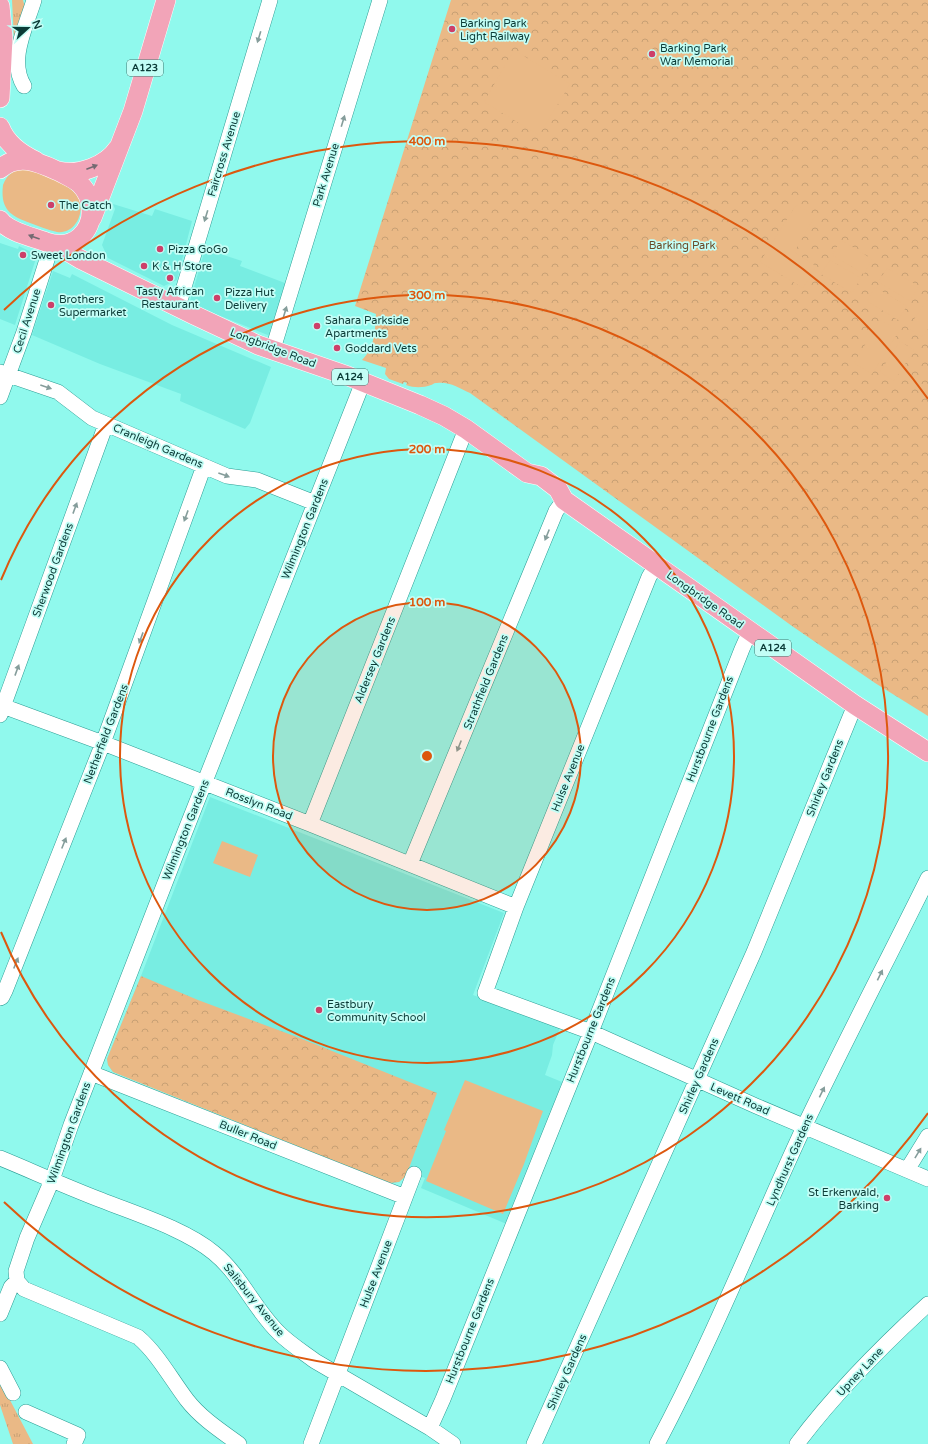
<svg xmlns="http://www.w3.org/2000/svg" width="928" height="1444" font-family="'Varela Round',sans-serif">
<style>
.built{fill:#78ede2}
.grass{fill:url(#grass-tufts)}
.park{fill:url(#park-crowns)}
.garden{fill:#eab986}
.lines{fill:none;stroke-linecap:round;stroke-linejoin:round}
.minor-casing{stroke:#2b9d94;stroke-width:16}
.major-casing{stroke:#fff;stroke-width:20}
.minor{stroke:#fff;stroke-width:15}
.major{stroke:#f2a4b8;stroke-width:19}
.oneway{fill:#859d9b}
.oneway2{fill:#736a71}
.ring{fill:none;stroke:#dd580e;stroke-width:2}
.poi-dot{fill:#cd3f69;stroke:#c3fef6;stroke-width:1.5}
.labels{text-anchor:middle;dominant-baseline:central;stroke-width:3.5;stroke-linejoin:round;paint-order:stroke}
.shield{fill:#c3fef6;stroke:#427670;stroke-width:1}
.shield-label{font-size:10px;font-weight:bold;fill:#0b3b37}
.poi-label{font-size:11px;fill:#0b3b37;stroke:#c3fef6;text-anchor:start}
.street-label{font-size:11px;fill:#0b3b37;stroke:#c3fef6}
.park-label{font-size:11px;fill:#6b4a27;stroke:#c3fef6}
.centre{fill:#dd580e;stroke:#c3fef6;stroke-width:2}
.ring-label{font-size:12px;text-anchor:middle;font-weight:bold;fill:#dd580e;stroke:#c3fef6;stroke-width:3.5;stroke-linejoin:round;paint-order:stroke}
</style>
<defs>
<pattern id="grass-tufts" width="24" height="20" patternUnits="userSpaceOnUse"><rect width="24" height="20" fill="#eab986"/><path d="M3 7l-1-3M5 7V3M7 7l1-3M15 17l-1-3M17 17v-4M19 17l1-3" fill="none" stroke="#c7a074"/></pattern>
<pattern id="park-crowns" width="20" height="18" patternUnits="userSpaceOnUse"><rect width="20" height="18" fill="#eab986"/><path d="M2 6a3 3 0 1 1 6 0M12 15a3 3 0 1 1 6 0" fill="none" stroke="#c7a074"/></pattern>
</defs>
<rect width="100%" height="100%" fill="#90f9ed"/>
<path class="built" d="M113 204 152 216 155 209 192 221 177 280 164 286 108 258 102 245 115 209Z
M0 243 18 249 19 246 37 255 15 325 0 319Z
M205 249 242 261 240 266 285 283 270 336 208 311 190 301Z
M53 271 70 278 72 274 172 325 271 367 250 423 245 429 180 401 181 394 100 364 32 335Z
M210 797 504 913 473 995 560 1028 553 1045 552 1055 545 1075 562 1082 509 1225 421 1188 425 1178 407 1172 399 1182 113 1072 108 1065 107 1059 141 976Z"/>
<path class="grass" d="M12 0H23L24 4 28 6 14 40Z
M0 1381 33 1444H13L0 1405Z"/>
<path class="park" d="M451 0H928V716L875 683 792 626 470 393C460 388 448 381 437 383 433 383 434 384 431 385 423 388 414 388 406 385L407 383 404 382 403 384 389 379 385 374 386 368 362 360C375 347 375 331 376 314L355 306Z
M141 976 198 1000 297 1037 437 1093 406 1176 399 1182 389 1183 113 1072 108 1065 107 1059Z"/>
<path class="garden" d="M514 50 570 84 539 135 484 102Z
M23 168C37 172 65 182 75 193 88 207 77 235 57 232 48 230 39 226 30 223 11 216 0 210 3 185 7 175 12 171 23 168Z
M796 205 815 216 794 252 816 266 803 288 760 262Z
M841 240 872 259 864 274 832 255Z
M830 260 861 278 852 293 821 274Z
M887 268 919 286 910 301 878 282Z
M875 287 907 306 898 320 867 301Z
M928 299V329L922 337 908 328Z
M880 320 899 331 872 374 854 363Z
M900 341 914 350 894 381 880 372Z
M222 841 258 855 250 877 213 863Z
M465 1080 543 1111 524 1164 503 1214 426 1181 446 1131 444 1130Z"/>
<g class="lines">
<g class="minor-casing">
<path id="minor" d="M24 86C8 60 26 27 34 0
M177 307 181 297 270 0
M273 349 380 0
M0 372 58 392 92 418 227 476 257 480 315 503
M0 397 24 332 52 244
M656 565 649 577 516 907 485 993 591 1032 756 1106 928 1179
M0 705 103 743 310 824 516 907
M0 715 106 424
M310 824 466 429
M410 864 556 511 564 500
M0 998 2 997 5 991 103 743 204 466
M91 1073 405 1197
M0 1158C34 1172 67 1187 101 1200 136 1214 185 1229 214 1253 241 1275 254 1309 279 1333 290 1344 303 1352 315 1361L430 1428 453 1444
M907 1170 928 1136
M0 1314 11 1287 17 1281
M0 1368 13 1393
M26 1412 78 1435 74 1444
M430 1428 443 1399 591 1032 742 649 750 631
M239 1444C221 1431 201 1418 187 1400 171 1379 158 1354 138 1337L24 1289 17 1281 16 1271 27 1238 52 1180 71 1125 175 857 363 382
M311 1444 414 1174
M534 1444 754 952 855 705
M657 1444C712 1341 755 1232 804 1127 844 1043 887 961 928 878
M797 1444C835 1393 881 1347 928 1304"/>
</g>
<g class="major-casing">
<path id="major" d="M0 6 3 38 0 98
M0 127C6 143 21 154 36 161
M0 169C19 152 40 163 60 172 67 176 75 179 80 184 95 199 95 223 80 237 70 246 58 246 46 242 33 237 8 232 0 220
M58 171C79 176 106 166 118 148
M92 218 133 111 166 0
M57 245 80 259 194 315 258 345 348 376 420 405 444 416 466 429 527 473 541 476 558 489 564 500 855 705 928 752"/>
</g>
<use href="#minor" class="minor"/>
<use href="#major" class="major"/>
</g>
<defs><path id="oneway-solid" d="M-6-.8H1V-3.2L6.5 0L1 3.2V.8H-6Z"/></defs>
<g class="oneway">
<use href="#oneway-solid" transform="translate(259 37) rotate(107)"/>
<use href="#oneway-solid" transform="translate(343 121) rotate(-73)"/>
<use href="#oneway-solid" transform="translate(206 216) rotate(107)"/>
<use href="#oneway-solid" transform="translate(285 312) rotate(-73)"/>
<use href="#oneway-solid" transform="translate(46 387) rotate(19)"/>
<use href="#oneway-solid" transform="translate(224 475) rotate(20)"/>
<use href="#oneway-solid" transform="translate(75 508) rotate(-70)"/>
<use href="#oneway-solid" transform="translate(186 516) rotate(110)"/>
<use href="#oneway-solid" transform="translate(547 535) rotate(112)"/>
<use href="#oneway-solid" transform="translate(141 638) rotate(110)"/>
<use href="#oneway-solid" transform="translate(17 670) rotate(-70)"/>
<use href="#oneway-solid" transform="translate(459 746) rotate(112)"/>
<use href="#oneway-solid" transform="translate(64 843) rotate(-68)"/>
<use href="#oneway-solid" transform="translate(16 963) rotate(-68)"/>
<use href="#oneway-solid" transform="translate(880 975) rotate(-64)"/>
<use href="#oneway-solid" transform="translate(822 1092) rotate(-64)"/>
<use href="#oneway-solid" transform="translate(918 1153) rotate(-59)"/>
</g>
<g class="oneway2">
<use href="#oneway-solid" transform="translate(92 167) rotate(-21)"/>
<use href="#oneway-solid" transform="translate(34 237) rotate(-160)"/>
</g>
<circle cx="427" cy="756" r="154" fill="#dd580e" fill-opacity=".12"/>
<g class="ring">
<circle cx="427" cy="756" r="154"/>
<circle cx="427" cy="756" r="307"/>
<path d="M1 580A461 461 0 1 1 1 932"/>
<path d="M928 1113A615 615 0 0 1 4 1202M4 310A615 615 0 0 1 928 399"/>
</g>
<g class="poi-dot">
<circle cx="452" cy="29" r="4"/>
<circle cx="652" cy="54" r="4"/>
<circle cx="51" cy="205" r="4"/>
<circle cx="160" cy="249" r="4"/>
<circle cx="23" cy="255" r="4"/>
<circle cx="144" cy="266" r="4"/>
<circle cx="170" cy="278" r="4"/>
<circle cx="217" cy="298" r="4"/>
<circle cx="51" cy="305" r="4"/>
<circle cx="317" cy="326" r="4"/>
<circle cx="337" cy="348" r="4"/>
<circle cx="319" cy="1010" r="4"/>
<circle cx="887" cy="1198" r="4"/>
</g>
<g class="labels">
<g class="shield">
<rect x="127" y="60" width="36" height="16" rx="3"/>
<rect x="332" y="369" width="36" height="16" rx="3"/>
<rect x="755" y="640" width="36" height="16" rx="3"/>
</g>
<g class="shield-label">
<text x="145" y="68">A123</text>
<text x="350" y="377">A124</text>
<text x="773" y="648">A124</text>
</g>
<g class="poi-label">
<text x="460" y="23">Barking Park<tspan x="460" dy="13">Light Railway</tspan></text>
<text x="660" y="48">Barking Park<tspan x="660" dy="13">War Memorial</tspan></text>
<text x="59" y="205">The Catch</text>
<text x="168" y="249">Pizza GoGo</text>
<text x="31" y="255">Sweet London</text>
<text x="152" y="266">K &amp; H Store</text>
<text x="170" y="291" text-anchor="middle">Tasty African<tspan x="170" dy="13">Restaurant</tspan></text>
<text x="225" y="292">Pizza Hut<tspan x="225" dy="13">Delivery</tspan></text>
<text x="59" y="299">Brothers<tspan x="59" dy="13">Supermarket</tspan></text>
<text x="325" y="320">Sahara Parkside<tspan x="325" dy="13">Apartments</tspan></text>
<text x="345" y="348">Goddard Vets</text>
<text x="327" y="1004">Eastbury<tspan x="327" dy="13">Community School</tspan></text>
<text x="879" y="1192" text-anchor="end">St Erkenwald,<tspan x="879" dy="13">Barking</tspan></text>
</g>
<g class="street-label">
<text transform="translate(224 154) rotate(-73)">Faircross Avenue</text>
<text transform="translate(326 175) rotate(-73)">Park Avenue</text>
<text transform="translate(27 321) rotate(-72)">Cecil Avenue</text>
<text transform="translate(273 348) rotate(21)">Longbridge Road</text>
<text transform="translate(158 446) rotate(23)">Cranleigh Gardens</text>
<text transform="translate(305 529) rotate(-68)">Wilmington Gardens</text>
<text transform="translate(53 570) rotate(-70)">Sherwood Gardens</text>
<text transform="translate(705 600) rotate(35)">Longbridge Road</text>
<text transform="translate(375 660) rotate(-68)">Aldersey Gardens</text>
<text transform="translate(486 682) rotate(-68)">Strathfield Gardens</text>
<text transform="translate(710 729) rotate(-69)">Hurstbourne Gardens</text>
<text transform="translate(106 734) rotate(-69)">Netherfield Gardens</text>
<text transform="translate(568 778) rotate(-68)">Hulse Avenue</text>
<text transform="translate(825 778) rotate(-68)">Shirley Gardens</text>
<text transform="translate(259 804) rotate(21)">Rosslyn Road</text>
<text transform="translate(186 830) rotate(-68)">Wilmington Gardens</text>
<text transform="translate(591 1030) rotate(-68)">Hurstbourne Gardens</text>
<text transform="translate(699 1076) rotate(-66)">Shirley Gardens</text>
<text transform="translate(740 1099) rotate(24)">Levett Road</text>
<text transform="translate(69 1133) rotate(-70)">Wilmington Gardens</text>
<text transform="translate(248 1135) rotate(22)">Buller Road</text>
<text transform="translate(790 1160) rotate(-66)">Lyndhurst Gardens</text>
<text transform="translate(376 1274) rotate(-69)">Hulse Avenue</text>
<text transform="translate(254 1300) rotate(51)">Salisbury Avenue</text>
<text transform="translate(470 1331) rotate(-68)">Hurstbourne Gardens</text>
<text transform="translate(567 1372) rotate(-66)">Shirley Gardens</text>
<text transform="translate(860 1372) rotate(-47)">Upney Lane</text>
</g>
<g class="park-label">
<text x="682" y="245">Barking Park</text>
</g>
</g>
<circle cx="427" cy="756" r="6" class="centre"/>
<g class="ring-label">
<text x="427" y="145">400 m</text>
<text x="427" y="299">300 m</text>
<text x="427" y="453">200 m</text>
<text x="427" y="606">100 m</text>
</g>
<g transform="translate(28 28) rotate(69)" stroke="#c3fef6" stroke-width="3" paint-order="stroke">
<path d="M0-3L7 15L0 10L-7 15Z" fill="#0b3b37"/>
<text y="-6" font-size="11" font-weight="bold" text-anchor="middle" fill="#0b3b37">N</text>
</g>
</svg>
